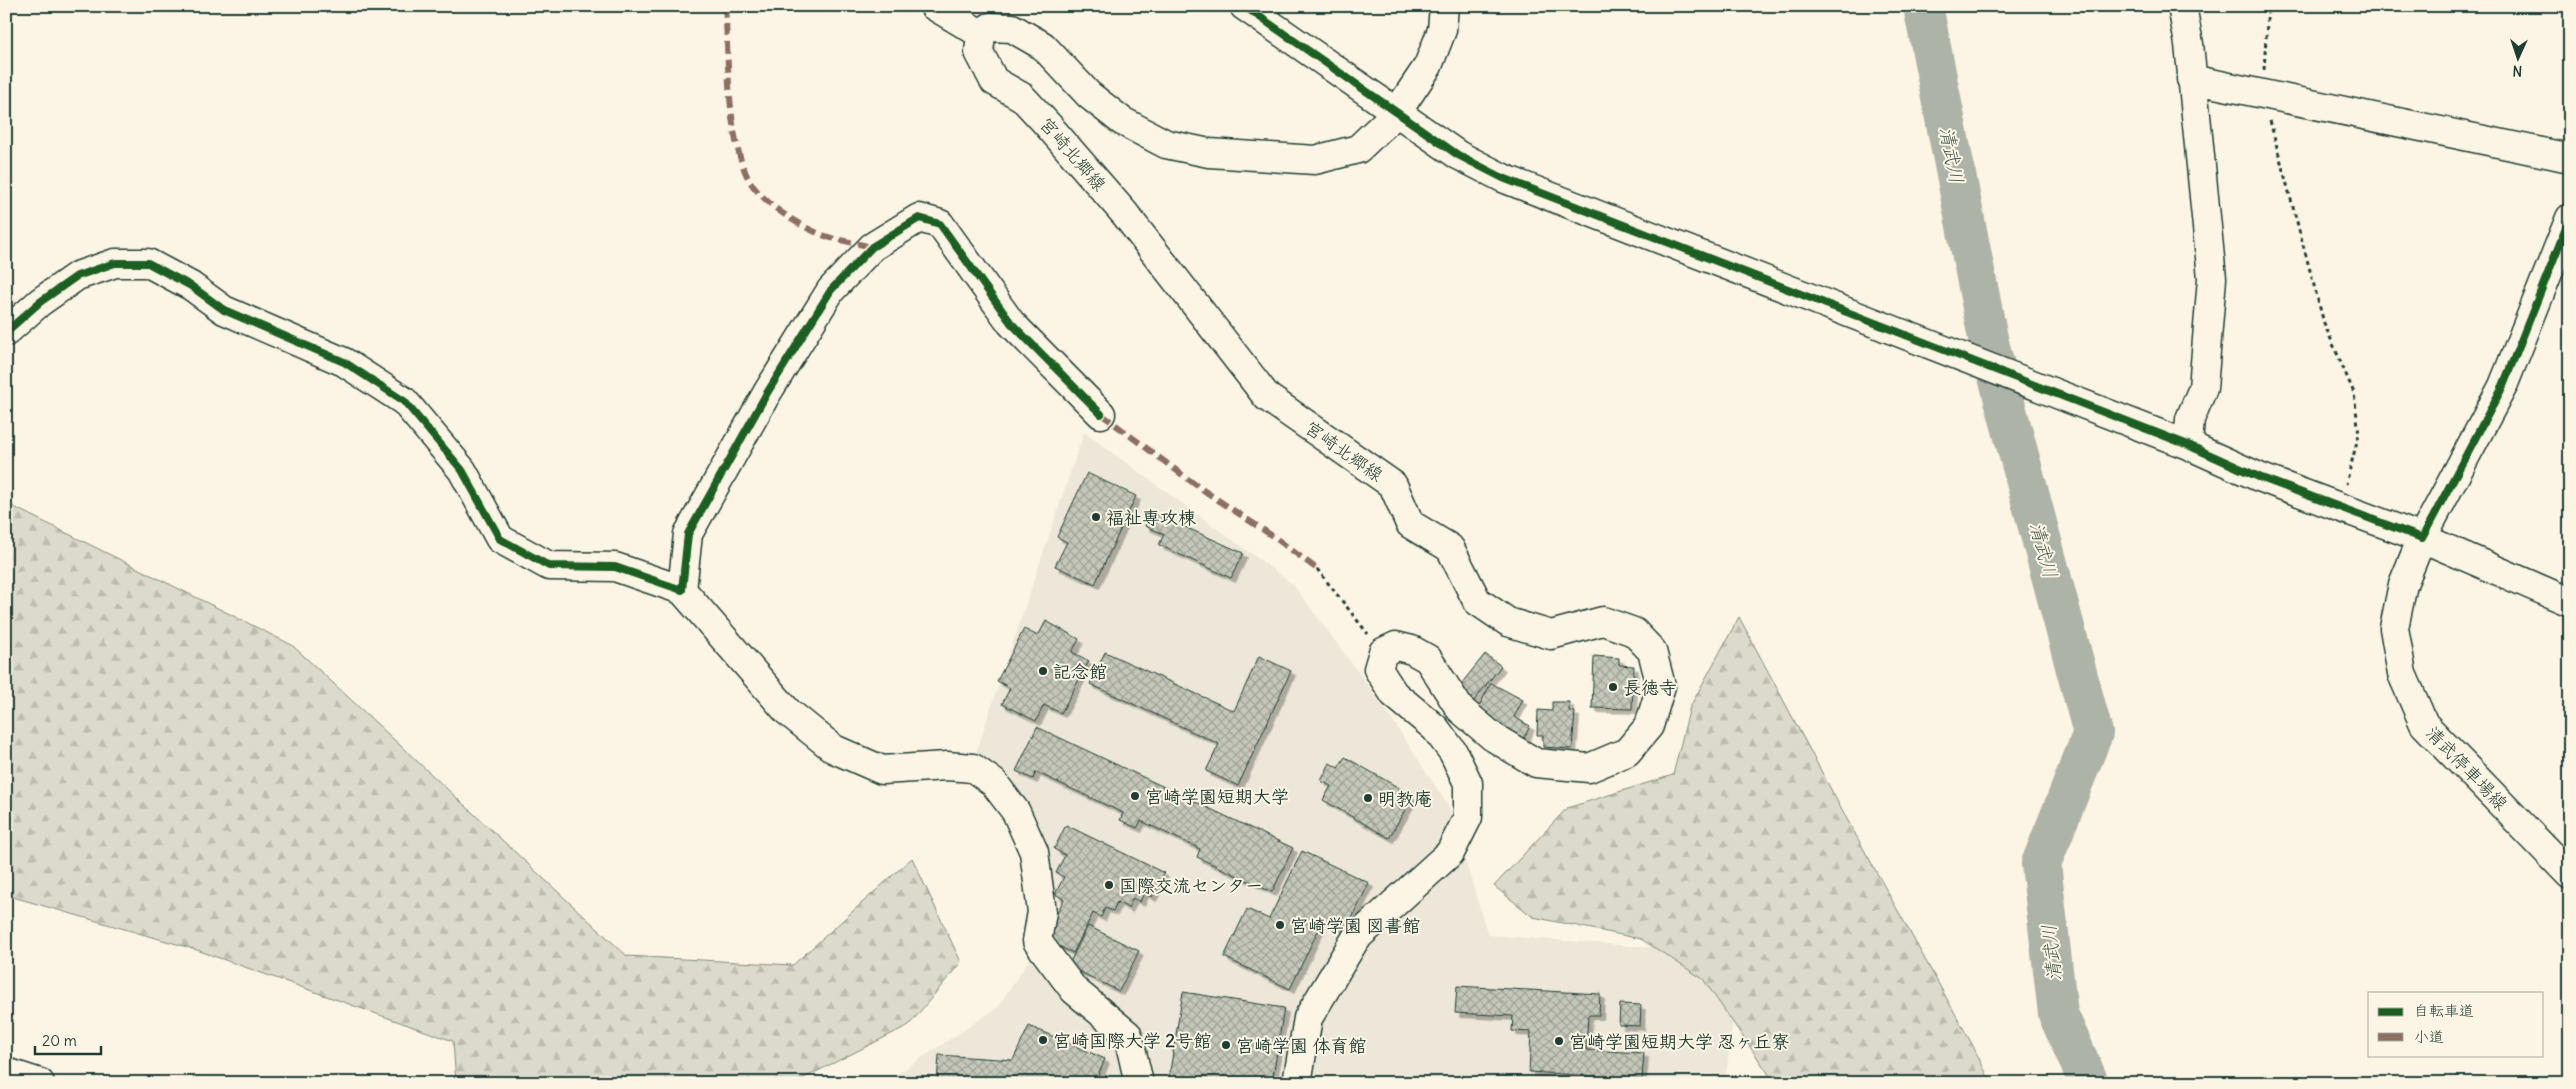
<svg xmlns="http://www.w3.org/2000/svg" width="2576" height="1089" font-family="Delius,'Klee One',sans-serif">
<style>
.built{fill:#ece7d8}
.forest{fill:url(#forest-firs);stroke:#7e8c80}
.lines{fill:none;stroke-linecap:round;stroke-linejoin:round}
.river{stroke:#aeb3a7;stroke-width:40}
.building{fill:url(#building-cross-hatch);stroke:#1f3d34;filter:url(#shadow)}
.minor-casing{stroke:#1f3d34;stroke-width:31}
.major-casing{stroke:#1f3d34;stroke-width:31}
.path{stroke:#1f3d34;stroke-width:3;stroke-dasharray:4 4;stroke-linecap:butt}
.minor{stroke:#fcf5e5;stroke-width:28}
.major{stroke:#fcf5e5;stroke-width:28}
.quiet{stroke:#8d6e63;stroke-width:6;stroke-dasharray:12 6;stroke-linecap:butt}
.cycleway-casing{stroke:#fcf5e5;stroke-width:11}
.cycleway{stroke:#1b5e20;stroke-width:8}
.poi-dot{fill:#1f3d34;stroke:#fcf5e5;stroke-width:2}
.labels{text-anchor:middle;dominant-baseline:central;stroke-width:4;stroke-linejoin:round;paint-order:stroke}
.street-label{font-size:18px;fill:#1f3d34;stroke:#fcf5e5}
.poi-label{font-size:18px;font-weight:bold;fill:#1f3d34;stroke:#fcf5e5;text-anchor:start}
.water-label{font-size:19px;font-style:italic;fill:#435a51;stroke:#fcf5e5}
</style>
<defs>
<pattern id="forest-firs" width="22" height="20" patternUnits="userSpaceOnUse" patternTransform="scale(1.25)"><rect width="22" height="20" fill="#dcdacc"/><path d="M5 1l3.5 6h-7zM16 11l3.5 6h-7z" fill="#bcbcb0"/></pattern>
<pattern id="building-cross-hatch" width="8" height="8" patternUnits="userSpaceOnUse" patternTransform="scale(1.25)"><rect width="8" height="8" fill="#c5c7b9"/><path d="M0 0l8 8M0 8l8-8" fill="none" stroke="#9fa397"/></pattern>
<filter id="shadow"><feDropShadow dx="4.5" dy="4.5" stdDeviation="0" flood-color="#0004"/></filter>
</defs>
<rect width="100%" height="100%" fill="#fcf5e5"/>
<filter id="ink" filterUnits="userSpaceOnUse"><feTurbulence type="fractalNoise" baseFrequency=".02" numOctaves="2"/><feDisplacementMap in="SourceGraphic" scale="10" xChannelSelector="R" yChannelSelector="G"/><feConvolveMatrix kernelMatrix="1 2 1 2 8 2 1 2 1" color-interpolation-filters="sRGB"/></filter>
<g filter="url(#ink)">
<path class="built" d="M1084 432 1293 584 1383 706 1449 807 1488 935 1741 954 1725 1083H884L997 1008 1041 942 1047 867 1027 802 975 755Z"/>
<path class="forest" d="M6 503 292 645 627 956 793 965 912 858 961 962 909 1025 794 1083H456L453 1041 194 949 6 895Z
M1739 617 1843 812 1972 1044 1991 1083H1768L1770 1076 1703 979 1641 939 1533 917 1494 886 1567 808 1673 775 1690 707Z"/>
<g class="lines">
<path class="river" d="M1923 6 1989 343 2093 733 2041 864 2058 1014 2089 1083"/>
</g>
<path class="building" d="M1087 473 1136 496 1095 584 1055 566 1067 542 1057 537Z
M1152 512 1243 553 1231 578 1159 545 1164 534 1145 526Z
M1046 621 1079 639 1072 652 1089 661 1061 713 1044 705 1036 721 1002 704 1010 688 997 681 1024 629 1038 636Z
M1105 652 1234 711 1259 656 1291 671 1238 786 1206 771 1219 744 1090 684Z
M1485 654 1501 666 1473 702 1457 689Z
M1594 656 1619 658V665L1634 666 1632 709 1592 708Z
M1491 683 1523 700 1514 717 1530 726 1522 742 1474 716Z
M1552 702H1569V711L1575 712 1572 749 1543 747V735H1537L1538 710 1552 711Z
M1037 727 1293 848 1272 892 1197 857 1200 849 1141 821 1137 828 1120 820 1123 813 1036 772 1033 779 1016 771Z
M1345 757 1413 796 1389 838 1323 800 1331 786 1321 781 1330 763 1338 768Z
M1066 825 1164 873 1152 897 1144 893 1140 902 1133 898 1128 908 1117 902 1113 911 1105 908 1101 917 1093 913 1073 953 1044 939 1064 899 1055 894 1064 877 1056 873 1065 855 1054 849Z
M1302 851 1369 883 1346 931 1323 920 1290 989 1224 957 1247 909 1269 919Z
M1088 926 1139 951 1119 991 1068 966Z
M1457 986 1600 994 1599 1015H1588L1586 1050 1644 1053 1642 1079 1529 1072 1531 1032 1512 1031 1513 1016 1455 1013Z
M1183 992 1284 1008 1272 1083H1168Z
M1620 1004 1641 1005 1640 1026 1619 1025Z
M1029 1026 1105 1059 1095 1083H937L939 1055 1013 1060Z"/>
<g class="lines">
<g class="minor-casing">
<path id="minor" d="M934 6 981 34
M1244 6 1458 155 1503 178 2188 445 2259 477 2422 538 2503 386 2570 218
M2182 6 2189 44 2212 278 2203 388 2190 419 2188 445
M2191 79 2570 158
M6 332 40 302 77 276 115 263H148L191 286 224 310 344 362 404 401 462 470 500 539 549 566 615 567 682 590 787 711 834 749 882 770 947 766 973 768 994 783 1016 812 1034 852 1042 912 1037 941 1074 990 1128 1035 1139 1083
M682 590 688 534 767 393 831 290 872 247 919 218 940 224 1011 323 1101 414"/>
</g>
<g class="major-casing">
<path id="major" d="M2570 602 2422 538 2403 584 2394 628 2402 674 2424 724 2570 875
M6 1072 40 1083
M1297 1083 1308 1018 1356 938 1450 853 1468 817V783L1453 752 1435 728 1394 694 1378 669 1383 652 1396 646 1412 650 1428 659 1460 709 1493 737 1536 763 1589 768 1627 752 1649 726 1661 686 1652 651 1634 632 1603 621 1551 635 1508 622 1477 601 1450 548 1410 524 1393 485 1267 397 1125 214 1047 124 1022 97 994 81 979 52 981 34 990 27 1012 28 1043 46 1089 95 1122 121 1166 144 1209 153 1315 160 1358 149 1397 112 1428 66 1442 30 1444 6"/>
</g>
<path class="path" d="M2264 70 2268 6
M2270 121 2324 323 2354 393 2359 434 2346 484
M1317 569 1368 634"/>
<use href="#minor" class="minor"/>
<use href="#major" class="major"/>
<path class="quiet" d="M725 6C729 57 726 130 747 176 759 202 804 230 831 238 845 241 859 244 872 247
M1101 414 1200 488 1274 537 1317 569"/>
<g class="cycleway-casing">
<path id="cycleway" d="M1244 6 1458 155 1503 178 2188 445 2259 477 2422 538 2503 386 2570 218
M6 332 40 302 77 276 115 263H148L191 286 224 310 344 362 404 401 462 470 500 539 549 566 615 567 682 590 688 534 767 393 831 290 872 247 919 218 940 224 1011 323 1101 414"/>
</g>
<use href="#cycleway" class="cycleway"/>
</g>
</g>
<g class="poi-dot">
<circle cx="1096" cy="517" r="5"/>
<circle cx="1043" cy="671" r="5"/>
<circle cx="1613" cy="687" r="5"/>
<circle cx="1135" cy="796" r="5"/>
<circle cx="1368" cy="798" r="5"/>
<circle cx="1109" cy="885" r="5"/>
<circle cx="1280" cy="925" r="5"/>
<circle cx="1043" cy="1040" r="5"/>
<circle cx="1559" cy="1041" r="5"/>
<circle cx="1226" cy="1045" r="5"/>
</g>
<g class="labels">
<g class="street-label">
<text transform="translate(1073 154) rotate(49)">宮崎北郷線</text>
<text transform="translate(1344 451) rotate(35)">宮崎北郷線</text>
<text transform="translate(2467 768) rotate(46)">清武停車場線</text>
</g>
<g class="poi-label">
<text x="1106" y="517">福祉専攻棟</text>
<text x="1053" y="671">記念館</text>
<text x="1623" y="687">長徳寺</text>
<text x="1145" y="796">宮崎学園短期大学</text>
<text x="1378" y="798">明教庵</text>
<text x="1119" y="885">国際交流センター</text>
<text x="1290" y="925">宮崎学園 図書館</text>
<text x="1053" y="1040">宮崎国際大学 2号館</text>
<text x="1569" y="1041">宮崎学園短期大学 忍ヶ丘寮</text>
<text x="1236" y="1045">宮崎学園 体育館</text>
</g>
<g class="water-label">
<text transform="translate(1952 155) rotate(79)">清武川</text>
<text transform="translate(2044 550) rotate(75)">清武川</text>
<text transform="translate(2051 953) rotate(-96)">清武川</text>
</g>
</g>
<rect width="2576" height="1089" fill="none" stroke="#fcf5e5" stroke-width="25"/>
<rect x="12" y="12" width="2551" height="1064" fill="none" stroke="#1f3d34" stroke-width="2" filter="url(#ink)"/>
<rect x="2368" y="992" width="175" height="65" fill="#fcf5e5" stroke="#a4ab9e"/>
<rect x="2378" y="1008" width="25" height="8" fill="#1b5e20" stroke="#a4ab9e"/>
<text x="2414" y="1016" font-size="15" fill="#1f3d34">自転車道</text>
<rect x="2378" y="1033" width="25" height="8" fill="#8d6e63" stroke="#a4ab9e"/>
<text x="2414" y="1042" font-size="15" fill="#1f3d34">小道</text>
<g transform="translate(2518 58) rotate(183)" stroke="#fcf5e5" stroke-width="4" paint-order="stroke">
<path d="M0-4L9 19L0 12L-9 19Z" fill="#1f3d34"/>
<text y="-8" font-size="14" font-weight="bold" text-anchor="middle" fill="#1f3d34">N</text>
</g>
<path d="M35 1046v8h66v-8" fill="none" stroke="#1f3d34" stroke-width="2.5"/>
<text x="42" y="1046" font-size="15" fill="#1f3d34" stroke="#fcf5e5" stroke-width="4" paint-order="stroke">20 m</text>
</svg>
